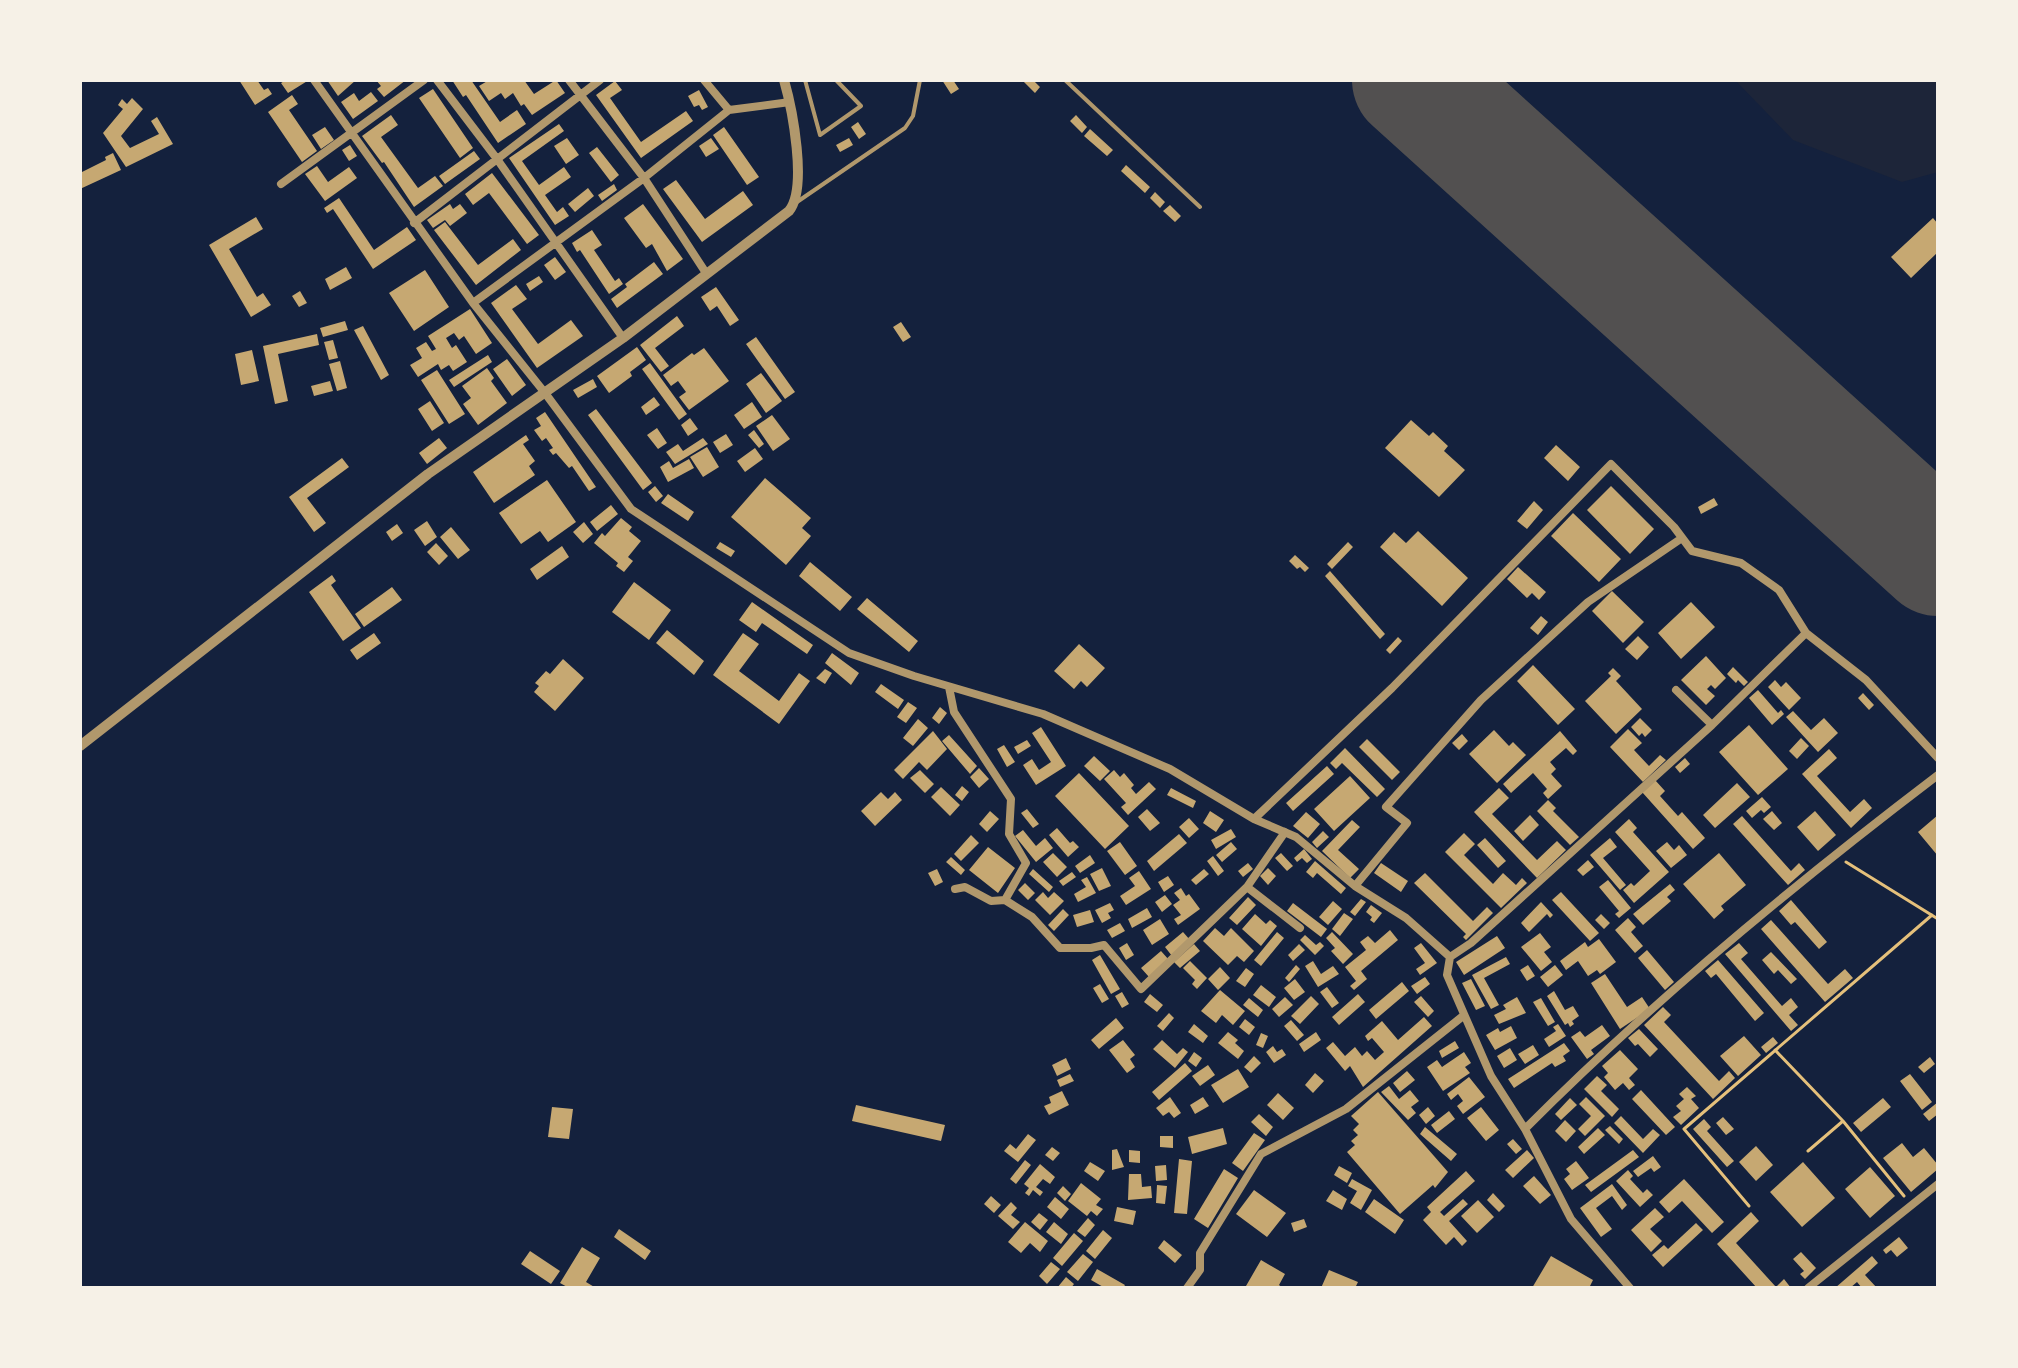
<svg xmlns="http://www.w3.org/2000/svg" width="2018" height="1368" font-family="Arial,sans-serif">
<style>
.green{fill:#1d2539}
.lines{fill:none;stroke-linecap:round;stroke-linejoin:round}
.runway{stroke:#525050;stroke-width:122}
.building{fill:#c6a872}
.path{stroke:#e5c07b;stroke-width:3}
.service{stroke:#b1986c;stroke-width:4}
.minor{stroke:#b1986c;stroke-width:8}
.tertiary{stroke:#b1986c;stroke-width:10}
</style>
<rect width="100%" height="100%" fill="#14213d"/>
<path class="green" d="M1735 80H1938V172L1902 182 1793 140Z"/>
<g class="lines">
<path class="runway" d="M1413 80 1938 555"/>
</g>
<path class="building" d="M239 80H257L264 90 268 88 272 94 255 105Z
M286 80H309L288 93 281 83Z
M327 80H356L338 96Z
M376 80H406L384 97 377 89 381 86Z
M452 80H471L500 122 517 110 526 124 498 143 466 95 463 97Z
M489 80H524L534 94 556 80 565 93 532 115 524 104 521 106 513 93 505 99 501 93 489 101 479 86Z
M942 80H953L959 89 951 94Z
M1022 80H1033L1040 87 1035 93Z
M615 81 622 90 610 98 641 142 686 111 693 121 641 158 596 95Z
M433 89 473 148 460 158 419 98Z
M699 90 708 107 702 110 699 105 694 107 688 96Z
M371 92 378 101 353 119 341 102 354 93 359 101Z
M292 95 298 104 289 110 317 151 302 162 268 112Z
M132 98 143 109 121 136 130 148 159 134 151 121 157 117 173 144 126 167 103 133 123 109 118 105 122 99 127 104Z
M391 115 398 125 381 137 418 188 435 176 443 186 414 207 384 162 382 163 362 136Z
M1076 115 1087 127 1082 133 1070 121Z
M858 122 866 134 859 139 851 127Z
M559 124 564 131 522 161 539 185 564 167 571 177 545 195 557 212 563 207 569 216 555 225 509 158Z
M325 127 334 140 321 149 312 135Z
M724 127 759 177 747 185 713 135Z
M1090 129 1113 150 1107 156 1084 136Z
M567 138 579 155 566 164 554 146Z
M711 138 719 149 706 157 699 146Z
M849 138 853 145 840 152 836 145Z
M350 145 357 156 349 161 342 150Z
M597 147 619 175 611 182 589 153Z
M474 151 480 159 445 184 439 176Z
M113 153 121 170 80 189V173L106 160 105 157Z
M1126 165 1150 187 1145 193 1121 171Z
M317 166 328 182 349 167 357 178 325 201 305 174Z
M492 173 539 235 527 244 489 193 473 205 465 194Z
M676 180 705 219 743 191 753 205 702 242 663 189Z
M614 184 617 190 602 201 598 195Z
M588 188 594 196 575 212 568 204Z
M1155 192 1165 202 1160 208 1150 198Z
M339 198 374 250 407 227 416 240 373 269 333 209 327 213 324 208Z
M450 204 453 209 460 204 467 213 450 226 445 220 433 228 427 220Z
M643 204 683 259 667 271 652 244 646 248 624 218Z
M1170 205 1181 216 1175 222 1163 211Z
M256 217 263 229 229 249 257 297 263 293 271 305 251 317 209 245Z
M1933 218 1938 224V252L1911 278 1891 257Z
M445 222 478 265 513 239 521 250 476 285 434 230Z
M592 230 602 245 594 250 615 281 619 278 623 284 609 294 580 250 577 252 572 243Z
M555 257 566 272 555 280 544 265Z
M654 262 663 274 617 308 611 299 627 287 625 284Z
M346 267 352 278 330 290 325 279Z
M425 270 449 307 414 331 389 293Z
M539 276 543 282 530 291 526 284Z
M516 285 527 299 512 309 538 344 571 320 583 336 537 368 491 303Z
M716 287 739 320 730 326 717 306 710 311 701 297Z
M300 291 307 303 299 307 292 296Z
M470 309 492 343 476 354 464 336 459 340 454 333 446 338 452 348 456 345 467 362 453 371 449 365 441 370 438 364 418 377 410 365 422 358 416 348 426 342 432 351 436 349 428 336Z
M677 316 684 326 655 348 669 366 661 372 640 345Z
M345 321 348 330 323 337 320 328Z
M901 322 911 337 903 342 893 327Z
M363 326 389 375 381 380 354 330Z
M317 334 319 345 278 354 288 401 275 404 263 346Z
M756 337 795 392 785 399 746 344Z
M333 340 338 358 329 360 324 342Z
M637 347 646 360 630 372 632 376 609 393 597 376Z
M704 348 729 381 689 410 679 397 686 392 678 381 671 386 663 375 692 353 694 355Z
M252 350 259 381 241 385 235 354Z
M488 355 492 362 454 387 449 380Z
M507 359 526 385 512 396 493 369Z
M340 361 347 388 337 391 329 364Z
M650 363 687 414 679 420 642 369Z
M487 368 494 378 491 381 507 403 478 425 463 404 471 398 462 386Z
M437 370 465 414 449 424 421 380Z
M761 373 782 401 766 413 746 384Z
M593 379 597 387 578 398 573 390Z
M330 381 333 391 314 396 311 386Z
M654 397 660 405 646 415 641 407Z
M430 401 444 423 432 431 418 409Z
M752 402 762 417 744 429 734 415Z
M596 409 652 483 643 490 588 415Z
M545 412 596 487 589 491 572 466 569 468 556 453 553 455 549 450 553 448 546 438 542 441 534 430 541 426 536 418Z
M772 415 790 439 773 451 756 426Z
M690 418 698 429 688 436 681 425Z
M1411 420 1429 436 1433 432 1448 446 1444 451 1465 470 1439 497 1385 448Z
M657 428 667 443 658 449 647 435Z
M754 430 764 444 759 448 748 435Z
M726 434 733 445 720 453 713 442Z
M526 435 529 440 523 444 535 461 529 466 535 475 494 503 473 472Z
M439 438 447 448 427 464 419 453Z
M703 438 708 444 675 464 666 452 678 444 683 451Z
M1556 445 1580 467 1568 481 1544 458Z
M707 447 719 467 703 477 690 457Z
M755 448 763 459 745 472 737 461Z
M342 458 349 467 307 498 326 523 314 532 289 497Z
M689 459 694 468 668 482 660 467 669 461 673 468Z
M765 478 811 518 802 528 811 536 786 565 731 517Z
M547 480 576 522 548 542 540 531 521 544 499 513Z
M655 486 663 496 656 502 648 492Z
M1611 486 1654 529 1630 554 1587 510Z
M668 494 694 512 688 521 661 503Z
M1714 498 1718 505 1701 514 1698 507Z
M1534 501 1543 510 1527 529 1517 521Z
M611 505 618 514 597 531 590 522Z
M1573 513 1621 559 1599 582 1551 536Z
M621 518 632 527 629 531 641 541 628 557 633 561 624 572 616 566 618 563 594 543 602 533 605 536Z
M427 521 437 537 425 546 414 530Z
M584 522 593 534 583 543 573 532Z
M397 524 403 533 392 541 386 532Z
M451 527 470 550 458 559 440 537Z
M1418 531 1468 578 1442 606 1380 547 1394 532 1406 543Z
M720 542 735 551 731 557 716 548Z
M1348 542 1353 547 1332 569 1327 564Z
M436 543 448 556 439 565 427 552Z
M562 546 569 557 537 580 530 569Z
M1295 555 1309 568 1305 572 1300 567 1297 569 1289 561Z
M810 562 852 597 840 611 799 576Z
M1518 567 1546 592 1539 600 1532 593 1527 598 1507 579Z
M1330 571 1385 634 1380 639 1325 576Z
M332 575 336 581 331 585 361 628 343 641 309 592Z
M634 582 671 610 649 640 612 612Z
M392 587 402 600 364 627 355 614Z
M1612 591 1644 622 1623 643 1592 611Z
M867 598 918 641 909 652 857 609Z
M752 602 813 645 807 654 762 623 756 632 739 620Z
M1691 602 1715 627 1681 659 1658 633Z
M1541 616 1548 622 1538 635 1530 628Z
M667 630 704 661 694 675 656 643Z
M374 633 381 643 357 660 350 650Z
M743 633 759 644 739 671 779 701 799 673 810 681 779 724 713 675Z
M1638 636 1649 647 1637 660 1625 649Z
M1398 637 1402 641 1390 654 1386 650Z
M1079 644 1105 668 1087 687 1081 681 1074 689 1054 671Z
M832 653 859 673 851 685 825 663Z
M1706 656 1726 678 1715 689 1711 685 1707 689 1715 696 1706 705 1681 680Z
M563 659 584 678 555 711 534 692 539 686 535 683 546 671 550 674Z
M1533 665 1575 709 1558 725 1517 681Z
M1733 667 1748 682 1744 686 1738 680 1736 683 1727 674Z
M1613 668 1621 676 1616 681 1642 709 1616 734 1585 701 1611 676 1608 673Z
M825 669 832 673 825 684 816 678Z
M1775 680 1781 687 1786 682 1801 698 1789 710 1768 687Z
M881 684 904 700 898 709 875 692Z
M1758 690 1778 713 1781 710 1784 714 1772 725 1749 698Z
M1863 693 1874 705 1869 710 1858 698Z
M908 702 917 708 906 723 897 717Z
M940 707 947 713 939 724 932 718Z
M1793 711 1811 730 1824 718 1838 733 1818 752 1786 717Z
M1640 718 1652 730 1645 737 1642 733 1639 736 1631 727Z
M918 719 928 728 913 746 903 738Z
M1749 725 1788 769 1758 795 1719 752Z
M1041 727 1066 766 1036 785 1023 765 1032 759 1039 770 1051 762 1032 733Z
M1628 729 1642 743 1634 750 1649 766 1660 755 1666 760 1643 782 1610 747Z
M1494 730 1509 746 1513 742 1526 755 1497 783 1469 754Z
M933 731 947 749 927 770 919 762 903 779 894 770Z
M1560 731 1577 751 1573 755 1566 748 1550 762 1556 769 1551 774 1562 786 1548 799 1543 793 1547 789 1533 773 1511 793 1503 784Z
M1462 734 1468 741 1459 750 1452 743Z
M949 735 977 766 970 774 942 741Z
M1801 738 1809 746 1797 759 1789 751Z
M1367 739 1400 772 1392 780 1359 747Z
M1027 740 1031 746 1018 754 1014 747Z
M1004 745 1015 762 1007 767 997 749Z
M1345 748 1385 789 1377 797 1342 763 1336 769 1330 763Z
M1829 749 1837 758 1817 776 1850 812 1864 799 1872 808 1851 828 1802 774Z
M1094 756 1110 771 1100 781 1084 766Z
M1685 758 1690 764 1680 773 1675 767Z
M1327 766 1334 774 1293 811 1286 803Z
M979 768 989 779 979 788 970 777Z
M920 770 934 784 925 793 910 778Z
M1114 770 1120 777 1124 773 1134 785 1131 788 1136 794 1149 782 1156 789 1128 815 1121 807 1126 803 1104 779Z
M1079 773 1129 826 1105 849 1055 796Z
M1350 776 1370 798 1334 831 1314 809Z
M1655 780 1665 791 1660 796 1678 816 1682 812 1705 838 1693 849 1642 792Z
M1737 783 1750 797 1715 828 1703 815Z
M962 786 969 792 962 801 955 795Z
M941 787 960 805 950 816 931 797Z
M1171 788 1196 801 1193 808 1167 795Z
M1499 788 1509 798 1492 814 1537 860 1557 841 1566 850 1537 878 1474 812Z
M881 792 888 799 895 792 902 800 875 826 861 811Z
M1762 797 1771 807 1764 813 1761 810 1752 818 1746 811Z
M1548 800 1556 808 1553 811 1579 837 1570 845 1537 811Z
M1027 809 1039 824 1033 828 1021 813Z
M1147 809 1160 823 1150 831 1138 817Z
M990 811 999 819 987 832 979 824Z
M1210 811 1224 820 1216 832 1203 823Z
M1772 811 1782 823 1774 830 1763 819Z
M1815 811 1836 835 1818 851 1797 827Z
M1306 812 1320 824 1308 838 1293 826Z
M1530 815 1539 825 1523 841 1514 831Z
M1938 815V856L1918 832Z
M1742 816 1791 871 1799 863 1805 870 1788 885 1733 824Z
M1189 818 1199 829 1189 838 1179 827Z
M1629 819 1637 828 1633 832 1669 872 1634 903 1623 890 1631 883 1634 886 1650 871 1615 832Z
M1352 820 1360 827 1338 850 1359 869 1350 878 1322 851Z
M1057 828 1070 843 1073 841 1079 847 1068 857 1049 835Z
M1231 829 1236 837 1216 849 1211 840Z
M1023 830 1036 846 1045 838 1053 848 1036 862 1015 836Z
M1323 831 1329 837 1317 848 1312 842Z
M1464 833 1475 844 1464 855 1493 884 1503 873 1516 885 1522 878 1527 883 1501 908 1445 852Z
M1179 834 1187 843 1154 871 1147 861Z
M971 835 979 843 961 861 954 854Z
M1485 838 1506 861 1498 868 1477 845Z
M1610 838 1617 847 1603 858 1626 885 1620 890 1590 855Z
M1120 842 1137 866 1125 875 1107 851Z
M1231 842 1237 849 1222 862 1216 855Z
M1667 842 1674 850 1679 845 1687 855 1671 868 1656 851Z
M988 847 1015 868 998 893 969 870Z
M1304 849 1312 859 1307 863 1302 858 1297 862 1294 858Z
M1053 853 1067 867 1057 877 1043 862Z
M1281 853 1293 866 1287 871 1275 858Z
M1719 853 1746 885 1721 906 1724 910 1714 919 1683 884Z
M1090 855 1095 863 1080 873 1075 866Z
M1213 856 1224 871 1218 876 1207 861Z
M951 857 965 870 961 875 946 862Z
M1588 860 1594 867 1583 876 1577 870Z
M1315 861 1346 888 1341 894 1317 873 1313 878 1306 872Z
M1248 863 1253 869 1243 877 1238 871Z
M1381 863 1408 881 1401 892 1374 873Z
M1102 868 1111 886 1099 891 1090 874Z
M1268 868 1276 876 1268 885 1260 876Z
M937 869 943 882 935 886 928 873Z
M1033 869 1053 887 1049 892 1029 874Z
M1204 869 1209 874 1196 885 1191 880Z
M1139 871 1151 889 1126 905 1120 896 1135 886 1129 878Z
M1072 872 1076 877 1063 886 1059 881Z
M1425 873 1473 921 1487 907 1493 913 1466 940 1463 937 1466 934 1414 883Z
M1168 876 1174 885 1164 892 1158 882Z
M1087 877 1096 893 1078 902 1074 894 1086 887 1081 880Z
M1608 880 1631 908 1619 918 1615 914 1619 911 1599 887Z
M1025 883 1035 893 1028 900 1018 890Z
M1670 884 1675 890 1667 897 1671 901 1643 925 1633 914Z
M1181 888 1186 896 1189 894 1200 909 1178 925 1174 919 1181 915 1173 905 1180 900 1174 893Z
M1043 892 1048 898 1054 892 1064 901 1050 915 1035 900Z
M1561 892 1599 933 1590 941 1552 900Z
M1165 895 1172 904 1162 912 1155 902Z
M1248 897 1256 905 1237 925 1229 918Z
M1361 899 1366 902 1355 916 1350 912Z
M1791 900 1827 942 1819 949 1795 922 1791 925 1779 911Z
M1333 901 1342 909 1328 925 1319 917Z
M1541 902 1553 915 1550 918 1547 914 1529 932 1521 923Z
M1110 903 1114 910 1108 913 1111 918 1102 923 1095 910Z
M1293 903 1327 929 1321 937 1287 911Z
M1371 905 1382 913 1374 923 1370 920 1372 917 1366 912Z
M1147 908 1152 917 1132 928 1128 919Z
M1063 909 1069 915 1054 931 1048 925Z
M1090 910 1094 922 1077 927 1073 915Z
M1344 913 1353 919 1340 936 1332 929Z
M1255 914 1266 924 1270 920 1277 926 1261 946 1242 929Z
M1601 914 1610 923 1604 929 1595 920Z
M1628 918 1636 927 1631 932 1643 946 1635 953 1615 930Z
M1160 919 1169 934 1152 945 1143 930Z
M1771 920 1828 984 1845 969 1853 978 1825 1002 1761 929Z
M1120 923 1125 931 1112 938 1107 930Z
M1215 928 1224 936 1231 928 1254 951 1244 962 1237 956 1228 965 1203 941Z
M1390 930 1398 940 1361 971 1367 979 1354 990 1350 986 1356 981 1345 967 1366 950 1360 942 1368 936 1375 943Z
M1183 932 1190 940 1172 956 1165 947Z
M1277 932 1284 938 1261 966 1254 960Z
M1332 932 1353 954 1343 964 1331 951 1335 948 1326 938Z
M1540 933 1551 947 1544 952 1552 962 1541 971 1521 947Z
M1305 935 1316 945 1320 942 1324 946 1315 955 1300 940Z
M1497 936 1505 948 1464 975 1456 962Z
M1599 939 1616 962 1600 974 1597 970 1588 976 1578 961 1566 970 1560 961 1585 942 1588 947Z
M1127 943 1134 955 1126 960 1119 948Z
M1421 943 1437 963 1420 975 1416 969 1425 963 1414 948Z
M1739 943 1748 953 1741 959 1782 1006 1791 998 1798 1007 1789 1015 1798 1025 1791 1031 1725 954Z
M1194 944 1200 951 1180 968 1174 962Z
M1299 944 1305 950 1293 961 1288 955Z
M1647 950 1674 982 1665 990 1638 958Z
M1161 951 1169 960 1149 977 1141 968Z
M1771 952 1797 979 1791 984 1778 970 1774 974 1762 960Z
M1100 955 1120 989 1111 994 1092 960Z
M1506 957 1510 964 1484 978 1499 1005 1491 1009 1472 975Z
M1718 960 1764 1013 1755 1021 1716 974 1711 978 1705 971Z
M1190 961 1207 978 1197 989 1192 984 1195 980 1183 968Z
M1313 961 1321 974 1333 966 1339 974 1318 987 1305 966Z
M1296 965 1300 969 1289 982 1285 978Z
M1528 965 1535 976 1527 981 1520 970Z
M1555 965 1563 975 1548 987 1540 977Z
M1220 967 1230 978 1218 990 1208 979Z
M1246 968 1254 974 1245 987 1236 981Z
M1605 974 1627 1007 1642 997 1650 1009 1620 1029 1591 983Z
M1425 977 1430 984 1417 994 1411 986Z
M1295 979 1305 992 1294 1000 1284 988Z
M1471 979 1485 1006 1476 1010 1462 983Z
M1402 982 1409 991 1376 1019 1369 1010Z
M1100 984 1109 999 1102 1003 1093 988Z
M1261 985 1276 997 1269 1007 1253 995Z
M1327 987 1339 1003 1332 1008 1320 992Z
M1220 990 1245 1011 1233 1025 1222 1015 1216 1023 1201 1011Z
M1554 991 1565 1010 1573 1006 1579 1016 1572 1021 1574 1024 1570 1027 1568 1023 1565 1025 1547 996Z
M1122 992 1129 1004 1122 1008 1115 996Z
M1150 994 1163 1005 1157 1012 1144 1002Z
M1358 994 1365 1002 1339 1025 1332 1017Z
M1311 996 1319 1004 1300 1024 1291 1016Z
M1421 996 1434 1011 1428 1017 1414 1002Z
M1285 997 1293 1005 1279 1017 1272 1009Z
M1517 997 1526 1013 1499 1024 1494 1015 1506 1009 1503 1005Z
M1249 998 1263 1010 1258 1017 1243 1005Z
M1541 998 1555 1022 1548 1026 1533 1002Z
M1663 1007 1671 1015 1664 1022 1719 1081 1729 1071 1735 1078 1713 1099 1644 1025Z
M1169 1013 1174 1018 1163 1031 1157 1026Z
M1424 1017 1432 1026 1363 1087 1350 1066 1345 1071 1326 1048 1333 1042 1345 1056 1355 1047 1362 1056 1367 1051 1375 1060 1384 1052 1372 1038 1368 1041 1365 1036 1382 1021 1398 1040Z
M1116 1018 1124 1028 1099 1049 1091 1040Z
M1245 1019 1255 1027 1249 1035 1239 1027Z
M1291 1020 1304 1035 1297 1041 1284 1026Z
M1194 1024 1208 1036 1203 1043 1188 1032Z
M1558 1024 1566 1036 1549 1047 1544 1039 1556 1031 1553 1027Z
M1602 1025 1610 1036 1591 1050 1594 1054 1587 1059 1571 1037 1580 1031 1585 1037Z
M1511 1026 1517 1038 1495 1050 1486 1035 1498 1028 1500 1032Z
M1639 1029 1658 1049 1650 1057 1638 1044 1635 1046 1628 1038Z
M1228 1032 1238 1040 1235 1043 1244 1051 1238 1059 1218 1043Z
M1316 1032 1321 1040 1304 1052 1299 1044Z
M1261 1033 1268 1036 1263 1048 1256 1045Z
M1744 1036 1761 1055 1738 1076 1720 1056Z
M1773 1037 1778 1043 1766 1053 1761 1047Z
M1123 1040 1135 1055 1130 1059 1135 1067 1127 1073 1109 1050Z
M1162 1040 1177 1054 1183 1048 1188 1052 1175 1068 1153 1049Z
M1455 1041 1459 1048 1442 1058 1439 1051Z
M1564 1043 1570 1051 1563 1056 1566 1061 1555 1067 1552 1063 1514 1088 1508 1079Z
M1533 1045 1539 1055 1525 1064 1518 1054Z
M1273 1046 1277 1052 1282 1049 1286 1055 1274 1063 1266 1052Z
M1510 1048 1517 1060 1504 1068 1497 1056Z
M1620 1050 1638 1069 1629 1078 1635 1085 1629 1090 1623 1083 1615 1090 1604 1077 1608 1073 1602 1066Z
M1194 1052 1202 1058 1196 1067 1188 1061Z
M1464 1052 1471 1063 1465 1067 1470 1073 1443 1091 1427 1067 1437 1060 1442 1067Z
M1254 1056 1261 1063 1251 1073 1244 1067Z
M1930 1057 1935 1064 1924 1073 1918 1067Z
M1066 1058 1071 1069 1057 1076 1052 1065Z
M1185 1063 1192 1071 1159 1100 1152 1092Z
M1208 1065 1215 1075 1200 1086 1192 1076Z
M1238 1069 1249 1087 1223 1103 1211 1085Z
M1407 1071 1415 1080 1400 1092 1393 1083Z
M1315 1073 1324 1081 1313 1093 1305 1085Z
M1070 1074 1074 1081 1060 1087 1057 1080Z
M1910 1074 1932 1102 1922 1110 1900 1081Z
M1597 1076 1607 1085 1601 1091 1619 1109 1612 1117 1584 1089Z
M1469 1077 1485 1097 1463 1114 1457 1106 1463 1101 1458 1094 1451 1100 1447 1094Z
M1389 1086 1399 1099 1410 1090 1419 1101 1411 1107 1416 1113 1408 1120 1381 1092Z
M1687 1087 1696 1096 1691 1099 1699 1108 1681 1125 1673 1117 1681 1111 1676 1106 1684 1099 1679 1094Z
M1641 1090 1675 1127 1666 1135 1632 1099Z
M1062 1091 1069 1105 1049 1115 1044 1106 1051 1103 1049 1097Z
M1378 1092 1448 1172 1435 1188 1433 1185 1400 1214 1347 1152 1355 1145 1351 1141 1358 1135 1353 1130 1359 1124 1351 1116Z
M1278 1093 1294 1108 1283 1120 1267 1105Z
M1170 1097 1181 1113 1174 1118 1169 1112 1163 1116 1156 1108Z
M1203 1097 1209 1106 1195 1114 1190 1105Z
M1586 1097 1605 1116 1585 1136 1578 1129 1591 1116 1579 1104Z
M1570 1098 1577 1105 1561 1120 1555 1114Z
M1883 1098 1891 1107 1861 1132 1853 1123Z
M1938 1102V1114L1929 1121 1923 1114Z
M856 1105 945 1125 941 1141 852 1121Z
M552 1107 573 1109 569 1139 548 1137Z
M1428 1107 1435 1116 1426 1124 1419 1115Z
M1481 1107 1499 1130 1486 1141 1467 1118Z
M1449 1111 1455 1119 1437 1133 1431 1125Z
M1259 1114 1273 1127 1266 1136 1251 1122Z
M1621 1116 1643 1139 1653 1129 1660 1135 1643 1153 1614 1123Z
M1723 1117 1734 1129 1726 1135 1716 1123Z
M1704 1119 1711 1127 1707 1131 1734 1161 1727 1167 1693 1129Z
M1565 1120 1576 1131 1566 1142 1555 1131Z
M1610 1126 1623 1139 1619 1144 1605 1130Z
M1425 1127 1457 1154 1451 1161 1420 1134Z
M1223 1128 1227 1144 1192 1154 1188 1137Z
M1598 1128 1605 1135 1584 1154 1578 1147Z
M1254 1133 1265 1140 1243 1171 1232 1163Z
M1028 1134 1036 1140 1018 1162 1004 1151 1010 1144 1016 1149Z
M1160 1136H1173V1148L1160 1147Z
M1513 1139 1522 1149 1516 1154 1507 1144Z
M1902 1143 1913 1157 1924 1148 1938 1165V1169L1911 1192 1883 1158Z
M1756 1146 1773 1165 1756 1181 1739 1162Z
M1052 1147 1060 1153 1053 1161 1045 1155Z
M1117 1149 1124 1167 1112 1170V1150Z
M1129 1150 1140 1151V1163L1129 1162Z
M1527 1150 1534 1158 1513 1178 1505 1170Z
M1633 1150 1639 1157 1591 1192 1585 1185Z
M1653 1156 1661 1167 1654 1172 1651 1168 1638 1177 1633 1171Z
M1179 1159 1192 1161 1187 1214 1174 1213Z
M1025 1160 1031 1165 1016 1184 1010 1179Z
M1576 1161 1589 1178 1572 1190 1564 1179 1570 1174 1566 1169Z
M1090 1162 1105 1171 1098 1181 1084 1171Z
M1803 1162 1835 1198 1802 1227 1770 1192Z
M1040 1164 1055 1177 1050 1184 1043 1179 1036 1187 1043 1192 1040 1196 1033 1190 1029 1196 1025 1193 1029 1188 1024 1184Z
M1166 1165 1167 1180 1156 1181 1155 1166Z
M1339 1166 1352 1173 1347 1183 1334 1175Z
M1870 1167 1895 1196 1870 1218 1845 1189Z
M1224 1169 1238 1178 1208 1228 1194 1219Z
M1628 1170 1633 1176 1630 1179 1643 1193 1647 1189 1653 1195 1640 1207 1616 1181Z
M1466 1171 1475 1181 1440 1212 1444 1216 1463 1199 1468 1204 1449 1221 1467 1241 1462 1246 1454 1237 1446 1245 1423 1220 1431 1212 1427 1207Z
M1129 1174H1141L1142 1187 1151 1186 1152 1198 1128 1200Z
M1534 1176 1551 1195 1540 1204 1523 1186Z
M1352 1179 1372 1190 1361 1210 1350 1203 1357 1191 1348 1186Z
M1684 1179 1724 1222 1712 1233 1682 1201 1669 1213 1659 1202Z
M1081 1183 1101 1199 1096 1205 1103 1209 1097 1216 1091 1211 1087 1216 1068 1201Z
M1612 1184 1627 1205 1622 1210 1612 1196 1596 1208 1612 1229 1601 1237 1580 1208Z
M1157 1185 1167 1186 1165 1204 1156 1203Z
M1063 1186 1071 1194 1065 1201 1057 1193Z
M1254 1190 1286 1213 1267 1237 1236 1214Z
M1333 1190 1347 1199 1342 1210 1326 1201Z
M1493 1193 1505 1206 1499 1212 1487 1200Z
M991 1196 1001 1205 994 1213 984 1204Z
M1055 1197 1069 1209 1061 1219 1047 1207Z
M1374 1199 1404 1220 1395 1234 1365 1212Z
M1478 1200 1494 1217 1477 1233 1461 1216Z
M1011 1202 1017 1208 1011 1215 1020 1222 1013 1229 998 1216Z
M1117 1207 1136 1211 1133 1225 1114 1221Z
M1655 1208 1664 1217 1650 1229 1662 1241 1651 1252 1631 1230Z
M1751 1212 1759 1221 1736 1243 1776 1287 1784 1279 1791 1288H1757L1717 1244Z
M1039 1213 1048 1220 1040 1230 1031 1222Z
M1088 1218 1095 1225 1085 1237 1077 1231Z
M1304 1219 1307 1227 1294 1232 1291 1223Z
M1025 1222 1048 1241 1040 1252 1030 1243 1021 1253 1008 1242Z
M1054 1222 1068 1234 1061 1244 1046 1232Z
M1696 1223 1703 1230 1663 1267 1652 1255 1664 1245 1668 1249Z
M619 1229 651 1251 645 1260 614 1237Z
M1103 1230 1112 1238 1095 1259 1086 1251Z
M1074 1233 1083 1241 1062 1266 1053 1258Z
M1899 1237 1908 1248 1897 1257 1891 1250 1886 1254 1883 1250Z
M1164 1240 1182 1255 1175 1263 1158 1248Z
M582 1247 600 1258 586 1282 596 1288H569L560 1283Z
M530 1251 560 1271 551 1284 521 1264Z
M1801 1252 1816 1268 1805 1279 1800 1274 1804 1271 1793 1259Z
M1083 1254 1093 1262 1078 1281 1067 1272Z
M1551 1256 1593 1280 1589 1288H1532Z
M1872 1256 1878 1263 1865 1275 1877 1288H1862L1857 1282 1850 1288H1835Z
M1261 1260 1285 1274 1279 1285 1283 1288H1250L1246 1286Z
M1051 1262 1060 1269 1047 1284 1039 1276Z
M1097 1269 1125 1285 1123 1288H1105L1091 1280Z
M1329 1270 1358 1282 1355 1288H1321Z
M1066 1277 1074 1284 1071 1288H1057Z"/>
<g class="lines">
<path class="path" d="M1846 862 1938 919
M1775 1050 1843 1121 1904 1196
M1808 1151 1843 1121
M1749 1206 1684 1129 1932 915"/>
<path class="service" d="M805 80 820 135 861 106 836 80
M1065 80 1200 207
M797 202 905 128 913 116 920 80"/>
<path class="minor" d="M314 80 473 303 545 393 631 509 849 653 914 676 1043 714 1170 769 1254 819 1296 837 1355 886 1406 918 1450 957 1447 975 1491 1076 1525 1129 1571 1219 1630 1288
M437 80 497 159 623 338
M569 80 644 178 706 273
M704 80 729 110
M281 184 424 80
M414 223 600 80
M473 303 644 178 729 110 790 102
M949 687 954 712 1011 799 1009 834 1026 863 1005 900
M1676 690 1712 725
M1254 819 1392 688 1611 464 1674 527 1692 551 1741 563 1779 590 1806 633 1866 680 1938 758
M1355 886 1407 823 1386 807 1481 700 1588 602 1682 538
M1247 887 1300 928
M955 889 965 887 991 901 1005 900 1032 917 1060 948H1091L1104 945 1141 989 1247 887 1285 832
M1450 957 1471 943 1712 725 1806 633
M1525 1129C1651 1002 1796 883 1938 775
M1187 1288 1200 1270V1253L1261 1154 1346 1109 1463 1016
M1808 1288 1938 1184"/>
<path class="tertiary" d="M80 746 428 474 623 338 789 211C808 188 792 108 784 80"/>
</g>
<rect width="2018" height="1368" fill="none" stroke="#f6f1e7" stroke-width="164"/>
</svg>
